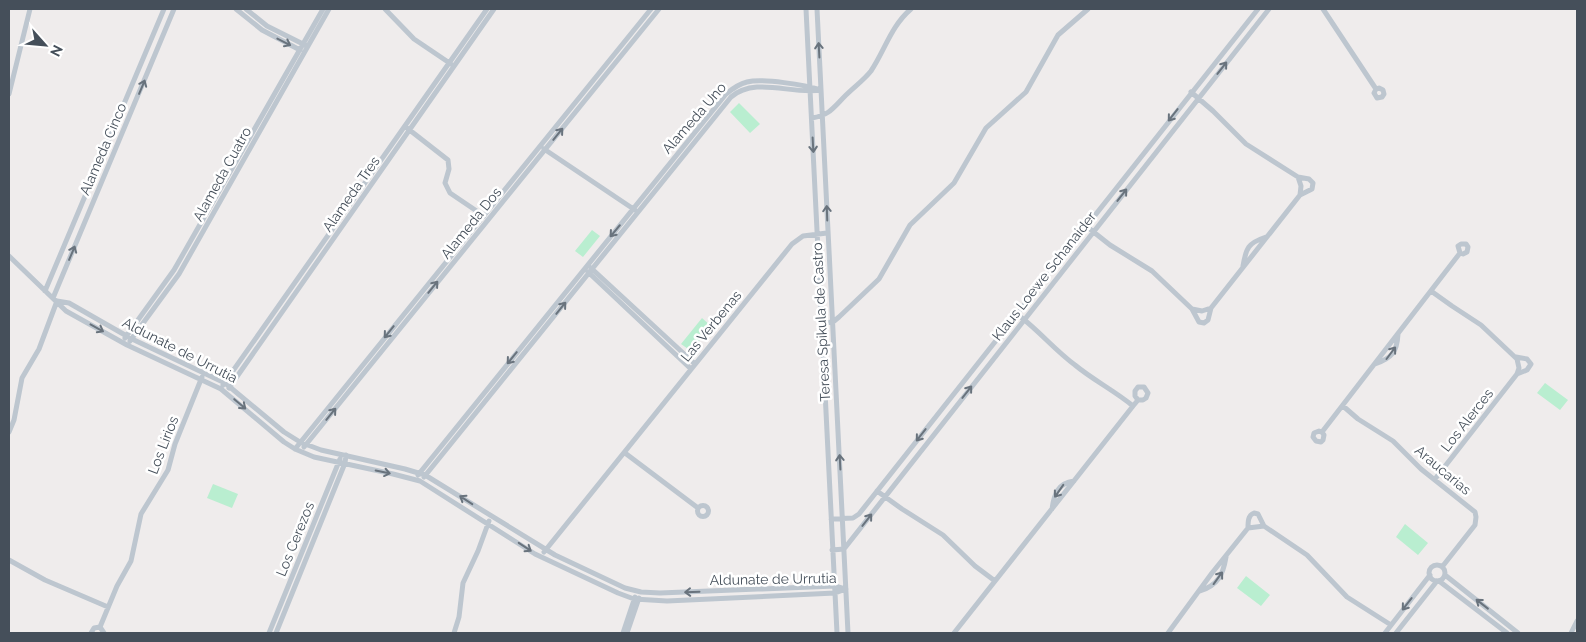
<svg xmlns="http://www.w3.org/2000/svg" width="1586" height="642" font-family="Raleway,sans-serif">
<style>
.green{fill:#b9eed0}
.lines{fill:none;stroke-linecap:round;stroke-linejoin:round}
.minor{stroke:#bdc6cf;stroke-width:5}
.oneway{stroke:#69737d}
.labels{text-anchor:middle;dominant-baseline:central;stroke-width:5;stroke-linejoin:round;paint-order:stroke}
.street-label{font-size:14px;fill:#454f5a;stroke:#fff}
</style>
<rect width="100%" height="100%" fill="#efecec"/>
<path class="green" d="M739 103 760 124 750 133 730 112Z
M592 230 600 236 583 257 575 251Z
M702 318 711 326 691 351 681 344Z
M1545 383 1568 400 1560 410 1537 393Z
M213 484 238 494 232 508 207 498Z
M1405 524 1428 543 1418 555 1396 537Z
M1246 576 1270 595 1261 606 1237 588Z"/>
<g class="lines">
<path class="minor" d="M236 9 262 30 300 50
M246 9 267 26 305 45
M385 9 414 39 451 64
M806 9 837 633
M817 9 848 633
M1323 9 1376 89 1374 93 1377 98 1382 97 1384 94 1383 90 1379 88 1376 89
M1191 92 1213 111 1246 144 1298 177 1309 179 1313 183 1312 189 1300 195
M9 94 30 9
M812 118C830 115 833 108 846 95 854 87 864 80 871 71 885 50 891 26 911 9
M407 128 448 160 449 169 445 183 450 193 484 216
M544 149 635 210
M1086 226 1110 245 1152 271 1192 309 1199 322 1204 323 1208 320 1211 308 1300 195 1301 186 1298 177
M9 256 66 311 127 345 221 389 284 442 295 449 314 457 393 474 420 481 535 554 618 593 634 599 667 601 835 593 846 589
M1243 266C1246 248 1248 243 1266 237
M591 268 695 364
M588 272 691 369
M45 291 164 9
M1431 291 1452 306 1481 325 1517 359 1519 368 1517 374 1435 479
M53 298 174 9
M57 301 69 303 132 339 225 383 284 432 300 442 321 450 405 469 425 475 555 555 625 588 641 592 660 593 835 586 845 589
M1192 309 1202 311 1211 308
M1022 318C1041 333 1056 351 1075 365 1093 380 1115 391 1133 406
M821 323 833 322 839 317 879 279 910 225 954 183 986 128 1026 92 1058 35 1088 9
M125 338 174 270 323 9
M130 341 179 274 329 9
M1516 357 1527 359 1531 364 1527 370 1517 374
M1375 364C1392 358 1397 352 1398 334
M223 385 487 9
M229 388 494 9
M1343 406 1358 419 1393 441 1421 469 1475 512 1476 517 1475 525 1442 567
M9 432 14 420 22 378 39 349 57 301
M1322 432 1324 435 1323 440 1321 442 1316 441 1313 437 1314 433 1319 431 1322 432 1460 253 1463 254 1467 252 1468 247 1466 244H1461L1458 246 1460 253
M304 447 659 9
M295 449 651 9
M625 453 698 508
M418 475 726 94C732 89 739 84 747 82 763 78 805 85 821 90
M424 477 731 97C756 76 791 95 821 90
M877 491 902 509 943 535 975 566 995 581
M697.5 511a5.5 5.5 0 1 1 11 0a5.5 5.5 0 1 1-11 0Z
M1052 509C1054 494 1058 483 1074 481
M831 519 853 518 859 514 1258 9
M1248 528C1248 522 1248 515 1254 513L1258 514 1264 526 1307 555 1347 597 1391 625
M832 550 844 549 1269 9
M544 552 792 244 803 236 827 233
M9 560 45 580 108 607
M1429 573a8 8 0 1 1 16 0a8 8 0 1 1-16 0Z
M1445 575 1518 633
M1439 581 1507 633
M1200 591C1218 585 1223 575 1226 557
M100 627 117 586 131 561 141 514 168 470 175 444 202 377
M100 627 104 633
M91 633 94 628 100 627
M269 633 340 459
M276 633 345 463 346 455
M454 633 459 617 463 583 478 551 489 521
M623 633 635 597
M627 633 639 598
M954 633 1133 406 1138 400H1143L1146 398 1148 393 1144 387H1138L1135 391V396L1138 400
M1168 633 1212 573 1248 528 1264 526
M1385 633 1430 575
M1396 633 1437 581
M1571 633 1577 621"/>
</g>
<defs><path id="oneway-shaft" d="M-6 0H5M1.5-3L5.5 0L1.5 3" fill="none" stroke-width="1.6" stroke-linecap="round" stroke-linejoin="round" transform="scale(1.25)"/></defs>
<g class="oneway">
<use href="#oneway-shaft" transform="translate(284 42) rotate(27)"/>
<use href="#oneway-shaft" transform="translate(819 50) rotate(-93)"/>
<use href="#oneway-shaft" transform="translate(1222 68) rotate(-52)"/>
<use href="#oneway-shaft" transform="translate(142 87) rotate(-67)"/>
<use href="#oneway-shaft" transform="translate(1173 115) rotate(128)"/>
<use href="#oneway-shaft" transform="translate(558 134) rotate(-51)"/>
<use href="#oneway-shaft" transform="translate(813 145) rotate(87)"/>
<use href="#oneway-shaft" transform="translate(1122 195) rotate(-52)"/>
<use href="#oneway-shaft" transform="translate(827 213) rotate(-92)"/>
<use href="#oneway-shaft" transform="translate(615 231) rotate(130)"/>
<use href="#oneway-shaft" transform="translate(72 253) rotate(-67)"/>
<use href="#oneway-shaft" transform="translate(433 287) rotate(-51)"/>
<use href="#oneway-shaft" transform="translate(561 308) rotate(-51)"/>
<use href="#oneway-shaft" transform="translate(97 328) rotate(29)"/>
<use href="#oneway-shaft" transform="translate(389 332) rotate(129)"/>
<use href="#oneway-shaft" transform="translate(1391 353) rotate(-53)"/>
<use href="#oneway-shaft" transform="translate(512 358) rotate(129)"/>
<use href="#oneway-shaft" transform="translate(967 392) rotate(-52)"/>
<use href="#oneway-shaft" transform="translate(240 404) rotate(40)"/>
<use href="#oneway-shaft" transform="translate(331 414) rotate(-51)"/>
<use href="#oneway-shaft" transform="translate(921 435) rotate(128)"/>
<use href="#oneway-shaft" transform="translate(840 462) rotate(-93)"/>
<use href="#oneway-shaft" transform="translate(383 472) rotate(12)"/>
<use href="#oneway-shaft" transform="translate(1059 491) rotate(125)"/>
<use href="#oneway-shaft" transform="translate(466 500) rotate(-147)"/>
<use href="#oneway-shaft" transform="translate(867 520) rotate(-52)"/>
<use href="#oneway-shaft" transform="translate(525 547) rotate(33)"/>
<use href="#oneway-shaft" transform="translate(1218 578) rotate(-54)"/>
<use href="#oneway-shaft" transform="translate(692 592) rotate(178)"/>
<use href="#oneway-shaft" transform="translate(1407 604) rotate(128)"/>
<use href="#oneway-shaft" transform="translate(1482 604) rotate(-142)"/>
</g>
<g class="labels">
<g class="street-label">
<text transform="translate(694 118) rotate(-49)">Alameda Uno</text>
<text transform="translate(103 149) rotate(-67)">Alameda Cinco</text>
<text transform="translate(222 174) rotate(-61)">Alameda Cuatro</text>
<text transform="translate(351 194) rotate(-55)">Alameda Tres</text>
<text transform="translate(471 223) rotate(-51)">Alameda Dos</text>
<text transform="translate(1044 276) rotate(-52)">Klaus Loewe Schanaider</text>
<text transform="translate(821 322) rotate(-93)">Teresa Spikula de Castro</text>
<text transform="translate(711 326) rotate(-51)">Las Verbenas</text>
<text transform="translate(180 350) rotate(27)">Aldunate de Urrutia</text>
<text transform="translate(1467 420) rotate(-52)">Los Alerces</text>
<text transform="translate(163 445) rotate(-69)">Los Lirios</text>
<text transform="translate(1443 470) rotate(40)">Araucarias</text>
<text transform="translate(295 539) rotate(-68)">Los Cerezos</text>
<text transform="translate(773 579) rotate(-1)">Aldunate de Urrutia</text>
</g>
</g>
<rect width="1586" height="642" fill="none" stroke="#454f5a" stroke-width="20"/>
<g transform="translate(45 45) rotate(117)" stroke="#ffffff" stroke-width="4" paint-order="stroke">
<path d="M0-4L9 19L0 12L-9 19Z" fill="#454f5a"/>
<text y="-8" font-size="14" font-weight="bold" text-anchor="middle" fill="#454f5a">N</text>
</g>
</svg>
